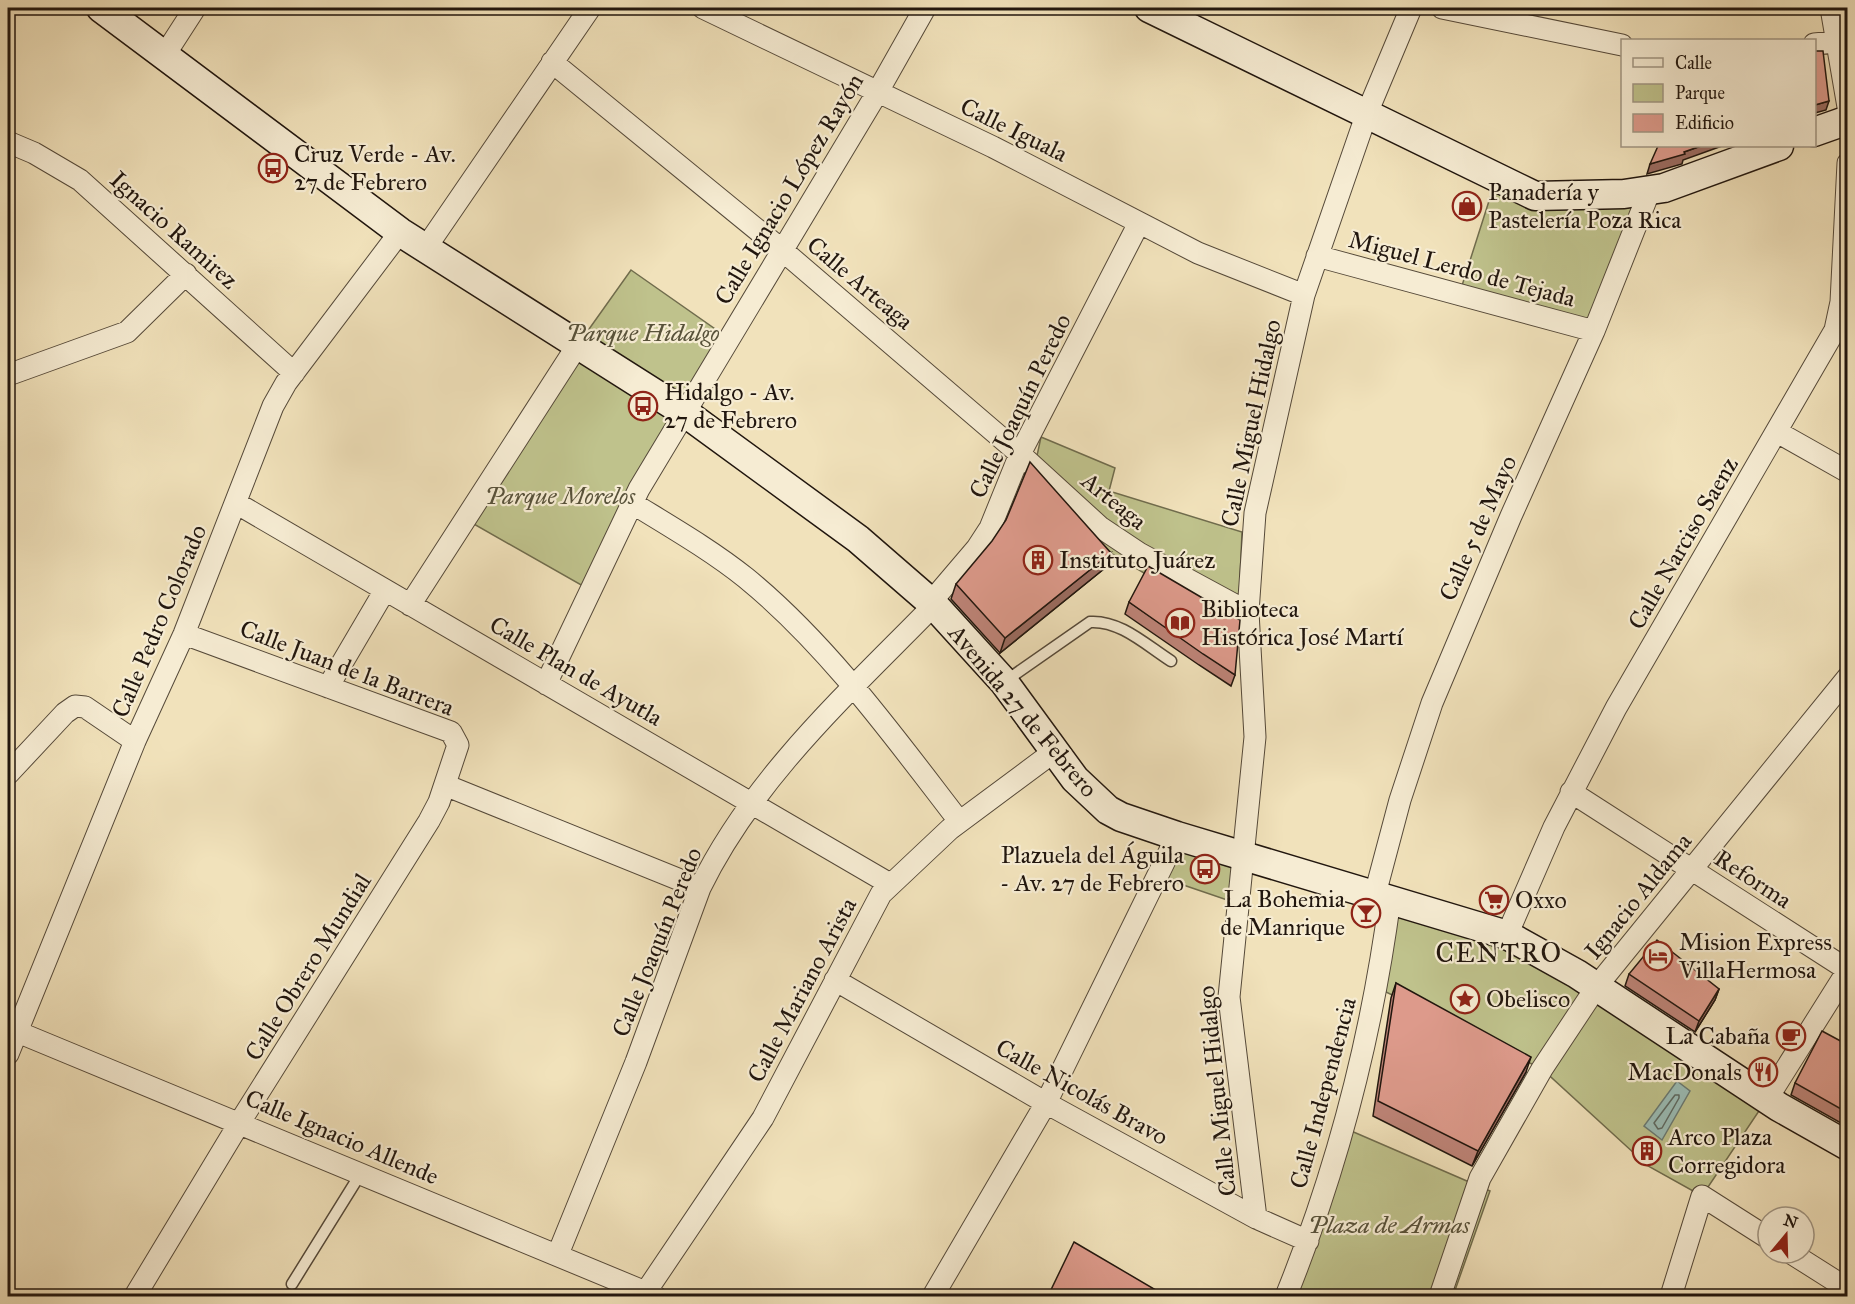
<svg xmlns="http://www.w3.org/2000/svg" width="1855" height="1304" font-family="'IM FELL Great Primer',serif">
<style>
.green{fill:#bfc28c;stroke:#706c4d;stroke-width:1.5}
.water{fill:#9bbdb6;stroke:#6a7a73;stroke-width:1.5}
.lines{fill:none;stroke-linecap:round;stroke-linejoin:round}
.shore{stroke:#5e6a62;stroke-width:1.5}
.lane-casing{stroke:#554939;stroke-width:13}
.street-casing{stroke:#554939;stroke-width:23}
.secondary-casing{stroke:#21160e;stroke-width:31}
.lane{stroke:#f6ecd3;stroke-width:10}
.street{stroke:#f6ecd3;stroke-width:21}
.secondary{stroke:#f6ecd3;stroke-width:28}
.wall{fill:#be8478;stroke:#21160e;stroke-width:1.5}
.shaded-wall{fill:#9b6c61;stroke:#21160e;stroke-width:1.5}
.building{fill:#dd9a8b;stroke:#21160e;stroke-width:1.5}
.labels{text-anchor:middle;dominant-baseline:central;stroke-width:4.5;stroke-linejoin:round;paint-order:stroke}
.street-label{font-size:24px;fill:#21160e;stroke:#f6ecd3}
.poi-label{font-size:24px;fill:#21160e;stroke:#f6ecd3;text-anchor:start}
.park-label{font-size:24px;font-style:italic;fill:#58523a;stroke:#f6ecd3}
.quarter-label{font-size:27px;letter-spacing:1.5px;fill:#21160e;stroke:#f6ecd3}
</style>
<rect width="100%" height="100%" fill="#f1e2bb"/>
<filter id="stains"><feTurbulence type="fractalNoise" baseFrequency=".00333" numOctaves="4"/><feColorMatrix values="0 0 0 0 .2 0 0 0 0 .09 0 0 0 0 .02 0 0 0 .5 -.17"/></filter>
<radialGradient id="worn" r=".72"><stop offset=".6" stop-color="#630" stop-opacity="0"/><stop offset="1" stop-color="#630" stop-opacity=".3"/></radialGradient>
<path class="green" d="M1496 179 1650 190 1594 331 1459 295Z
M631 270 728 338 590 590 465 519 577 346Z
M1041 437 1115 468 1109 491 1242 532 1239 602 1242 632 1099 546 1035 465Z
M1177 836 1243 855 1236 903 1157 876Z
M1390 899 1507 935 1767 1099 1702 1196 1648 1166 1542 1069 1378 988Z
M1342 1127 1490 1191 1453 1296H1286Z"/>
<path class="water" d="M1677 1081 1690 1091 1662 1140 1644 1126Z"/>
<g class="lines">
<path class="shore" d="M1675 1095H1679V1098L1662 1128 1658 1129 1654 1123Z"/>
<g class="lane-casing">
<path id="lane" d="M1004 682 1090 622C1120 620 1146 645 1171 661
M292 1284 361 1173"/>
</g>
<g class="street-casing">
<path id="street" d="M703 8 993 147 1198 253 1304 295
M1442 8 1622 45
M1831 8 1848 107
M1814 44 1835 42
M164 56 195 8
M552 62 782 250 1020 454 1100 527 1139 553 1248 612
M8 142 34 153 80 180 294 373
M425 249 590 8
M1317 256 1594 331
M8 375 127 332 186 274
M1777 432 1848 472
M236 503 890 884
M632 503C671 527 711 550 746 578 828 645 895 738 959 821
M931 602 977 548 990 528 1020 454 1139 223
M410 605 577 346
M546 684 639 489 877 93 925 8
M328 687 385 590
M8 774 65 713 75 706 85 707 135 741
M445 785 700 888
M1571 792 1848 970
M1375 894 1400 800 1432 703 1511 516 1594 331 1650 190
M1507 935 1554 827 1616 708 1835 330 1841 302 1848 163
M835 980 1046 1103 1256 1218 1308 1241
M8 1028 655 1296
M8 1054 135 741 184 634 273 406 286 383 400 232
M1767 1099 1848 970
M1256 1218 1229 997 1255 737 1248 612 1255 513 1304 295 1367 113 1411 8
M1791 1253 1848 1289
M558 1254 636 1062 700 888C754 777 849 692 934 605
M135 1296 240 1122 429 821 439 802 458 745 451 732 184 634
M643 1296 763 1118 881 894 950 829 1055 751
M933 1296 1046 1103 1177 836
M1286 1296C1337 1170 1372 1034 1390 899
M1440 1296 1480 1178 1542 1069 1597 986 1848 677
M1671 1296 1702 1196 1768 1238"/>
</g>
<g class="secondary-casing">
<path id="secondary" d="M101 8 400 232 684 412 858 539 934 605 1004 682 1075 779 1108 810 1121 817 1177 836 1507 935 1577 974 1779 1107 1848 1146
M1149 8 1535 196 1624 194 1664 188 1779 146
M1814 132 1848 120"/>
</g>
<use href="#lane" class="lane"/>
<use href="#street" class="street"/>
<use href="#secondary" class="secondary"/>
</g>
<path class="wall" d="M1105 568 1000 653 951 599 956 584Z
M1129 602 1235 675 1231 686 1199 665 1125 614Z
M1629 974 1719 989 1715 1000 1695 1032 1625 986Z
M1396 983 1526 1072 1472 1166 1373 1116 1391 998Z
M1848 1045V1127L1791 1095 1795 1083Z"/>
<path class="shaded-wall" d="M1829 101 1826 110 1815 113V105Z
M1701 146H1722L1683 160 1682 164 1647 174 1650 164Z
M1111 553 1105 568 1000 653 1005 638Z
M1719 989 1715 1000 1695 1032 1699 1021Z
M1531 1057 1526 1072 1472 1166 1478 1151Z"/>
<path class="building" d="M1815 51H1823L1829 101 1815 105Z
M1658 146H1701L1684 152 1685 154 1650 164Z
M1030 462 1111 553 1005 638 956 584 992 541 1006 520Z
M1148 566 1240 620 1235 675 1203 654 1129 602Z
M1657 940 1719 989 1699 1021 1629 974Z
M1396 983 1531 1057 1478 1151 1378 1101Z
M1822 1031 1848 1045V1113L1795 1083Z
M1074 1242 1166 1296H1048Z"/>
<defs>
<g id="bus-ring" transform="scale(1.5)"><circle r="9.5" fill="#f6ecd3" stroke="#8f2418" stroke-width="1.5"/><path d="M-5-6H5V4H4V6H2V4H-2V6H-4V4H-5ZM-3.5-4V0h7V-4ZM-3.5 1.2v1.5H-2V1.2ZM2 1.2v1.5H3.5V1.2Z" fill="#8f2418"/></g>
<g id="shop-ring" transform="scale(1.5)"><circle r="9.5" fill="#f6ecd3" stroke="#8f2418" stroke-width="1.5"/><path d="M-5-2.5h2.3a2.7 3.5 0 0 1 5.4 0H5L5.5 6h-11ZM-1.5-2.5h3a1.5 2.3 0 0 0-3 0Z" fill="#8f2418"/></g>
<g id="building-ring" transform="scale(1.5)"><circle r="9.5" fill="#f6ecd3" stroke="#8f2418" stroke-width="1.5"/><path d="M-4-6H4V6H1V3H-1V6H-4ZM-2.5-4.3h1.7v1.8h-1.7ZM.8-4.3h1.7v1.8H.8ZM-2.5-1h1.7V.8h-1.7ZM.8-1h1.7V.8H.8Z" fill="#8f2418"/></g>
<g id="library-ring" transform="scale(1.5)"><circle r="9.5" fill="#f6ecd3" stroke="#8f2418" stroke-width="1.5"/><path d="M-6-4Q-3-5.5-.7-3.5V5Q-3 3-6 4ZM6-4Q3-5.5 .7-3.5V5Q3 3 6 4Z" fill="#8f2418"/></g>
<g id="supermarket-ring" transform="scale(1.5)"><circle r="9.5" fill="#f6ecd3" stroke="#8f2418" stroke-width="1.5"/><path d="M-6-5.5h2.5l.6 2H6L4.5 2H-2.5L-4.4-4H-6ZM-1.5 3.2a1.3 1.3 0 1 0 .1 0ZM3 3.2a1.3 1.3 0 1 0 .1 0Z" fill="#8f2418"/></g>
<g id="bar-ring" transform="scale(1.5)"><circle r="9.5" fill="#f6ecd3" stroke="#8f2418" stroke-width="1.5"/><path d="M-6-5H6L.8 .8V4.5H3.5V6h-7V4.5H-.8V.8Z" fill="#8f2418"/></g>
<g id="hotel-ring" transform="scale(1.5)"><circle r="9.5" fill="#f6ecd3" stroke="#8f2418" stroke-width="1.5"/><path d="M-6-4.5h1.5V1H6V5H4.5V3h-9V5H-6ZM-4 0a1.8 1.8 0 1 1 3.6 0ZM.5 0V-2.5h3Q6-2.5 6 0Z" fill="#8f2418"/></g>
<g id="sight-ring" transform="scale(1.5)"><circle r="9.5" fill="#f6ecd3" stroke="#8f2418" stroke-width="1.5"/><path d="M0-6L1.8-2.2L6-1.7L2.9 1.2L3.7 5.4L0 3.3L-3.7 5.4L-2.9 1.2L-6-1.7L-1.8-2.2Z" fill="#8f2418"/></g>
<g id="cafe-ring" transform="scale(1.5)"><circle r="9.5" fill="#f6ecd3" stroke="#8f2418" stroke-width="1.5"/><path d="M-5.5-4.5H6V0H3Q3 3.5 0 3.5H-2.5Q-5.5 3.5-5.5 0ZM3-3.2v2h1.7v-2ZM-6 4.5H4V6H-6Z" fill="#8f2418"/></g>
<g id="restaurant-ring" transform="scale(1.5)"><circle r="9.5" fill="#f6ecd3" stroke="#8f2418" stroke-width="1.5"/><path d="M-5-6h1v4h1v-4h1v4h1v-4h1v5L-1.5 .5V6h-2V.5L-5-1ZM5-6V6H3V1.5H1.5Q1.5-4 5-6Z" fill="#8f2418"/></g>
</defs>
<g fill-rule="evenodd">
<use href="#bus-ring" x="273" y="168"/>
<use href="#shop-ring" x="1467" y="206"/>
<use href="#bus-ring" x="643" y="406"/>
<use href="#building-ring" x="1038" y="560"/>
<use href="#library-ring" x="1180" y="623"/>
<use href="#bus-ring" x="1205" y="869"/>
<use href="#supermarket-ring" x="1494" y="900"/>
<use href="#bar-ring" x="1366" y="913"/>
<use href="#hotel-ring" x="1658" y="956"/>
<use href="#sight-ring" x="1465" y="999"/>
<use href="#cafe-ring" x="1791" y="1036"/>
<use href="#restaurant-ring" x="1763" y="1072"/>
<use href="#building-ring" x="1647" y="1151"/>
</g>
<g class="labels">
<g class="street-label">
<text transform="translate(1014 130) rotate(26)">Calle Iguala</text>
<text transform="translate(789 189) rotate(-59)">Calle Ignacio López Rayón</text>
<text transform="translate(174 230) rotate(42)">Ignacio Ramirez</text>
<text transform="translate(1462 269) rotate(15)">Miguel Lerdo de Tejada</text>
<text transform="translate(860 283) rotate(40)">Calle Arteaga</text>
<text transform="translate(1020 406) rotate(-64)">Calle Joaquín Peredo</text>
<text transform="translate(1251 423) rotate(-78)">Calle Miguel Hidalgo</text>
<text transform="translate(1114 501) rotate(39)">Arteaga</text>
<text transform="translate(1478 528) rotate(-66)">Calle 5 de Mayo</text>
<text transform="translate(1683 543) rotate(-60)">Calle Narciso Saenz</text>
<text transform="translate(159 621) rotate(-67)">Calle Pedro Colorado</text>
<text transform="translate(347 668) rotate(21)">Calle Juan de la Barrera</text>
<text transform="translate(576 671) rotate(30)">Calle Plan de Ayutla</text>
<text transform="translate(1023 711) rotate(50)">Avenida 27 de Febrero</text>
<text transform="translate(1753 879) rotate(33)">Reforma</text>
<text transform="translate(1638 896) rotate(-51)">Ignacio Aldama</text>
<text transform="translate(657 942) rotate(-68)">Calle Joaquín Peredo</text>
<text transform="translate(308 967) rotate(-58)">Calle Obrero Mundial</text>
<text transform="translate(802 990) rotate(-62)">Calle Mariano Arista</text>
<text transform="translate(1217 1091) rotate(-96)">Calle Miguel Hidalgo</text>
<text transform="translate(1082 1092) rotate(29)">Calle Nicolás Bravo</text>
<text transform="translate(1323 1093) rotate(-75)">Calle Independencia</text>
<text transform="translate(342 1137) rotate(23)">Calle Ignacio Allende</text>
</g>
<g class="poi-label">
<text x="294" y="154">Cruz Verde - Av.<tspan x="294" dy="28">27 de Febrero</tspan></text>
<text x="1488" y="192">Panadería y<tspan x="1488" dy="28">Pastelería Poza Rica</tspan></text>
<text x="664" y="392">Hidalgo - Av.<tspan x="664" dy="28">27 de Febrero</tspan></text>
<text x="1059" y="560">Instituto Juárez</text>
<text x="1201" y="609">Biblioteca<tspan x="1201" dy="28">Histórica José Martí</tspan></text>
<text x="1184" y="855" text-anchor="end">Plazuela del Águila<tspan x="1184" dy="28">- Av. 27 de Febrero</tspan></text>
<text x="1345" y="899" text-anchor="end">La Bohemia<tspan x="1345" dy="28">de Manrique</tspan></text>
<text x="1515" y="900">Oxxo</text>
<text x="1679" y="942">Mision Express<tspan x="1679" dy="28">VillaHermosa</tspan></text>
<text x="1486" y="999">Obelisco</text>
<text x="1770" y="1036" text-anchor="end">La Cabaña</text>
<text x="1742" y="1072" text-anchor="end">MacDonals</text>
<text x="1668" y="1137">Arco Plaza<tspan x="1668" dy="28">Corregidora</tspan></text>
</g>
<g class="park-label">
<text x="643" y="333">Parque Hidalgo</text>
<text x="560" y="496">Parque Morelos</text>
<text x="1389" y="1225">Plaza de Armas</text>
</g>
<g class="quarter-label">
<text x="1499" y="952">CENTRO</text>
</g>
</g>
<rect width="1855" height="1304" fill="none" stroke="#f1e2bb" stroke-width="30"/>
<rect x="9" y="9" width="1837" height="1286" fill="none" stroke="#21160e" stroke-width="3"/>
<rect x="15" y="15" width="1825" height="1274" fill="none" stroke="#21160e" stroke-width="1.5"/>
<rect x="1621" y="39" width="195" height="108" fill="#f6ecd3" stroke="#a19684" stroke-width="1.5"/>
<rect x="1633" y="58" width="30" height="9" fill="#f6ecd3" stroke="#a19684" stroke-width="1.5"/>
<text x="1675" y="69" font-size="18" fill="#21160e">Calle</text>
<rect x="1633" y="84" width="30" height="18" fill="#bfc28c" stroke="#a19684" stroke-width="1.5"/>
<text x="1675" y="99" font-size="18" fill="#21160e">Parque</text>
<rect x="1633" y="114" width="30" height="18" fill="#dd9a8b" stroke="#a19684" stroke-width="1.5"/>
<text x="1675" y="129" font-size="18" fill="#21160e">Edificio</text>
<g transform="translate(1786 1235) rotate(19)"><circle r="28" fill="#f6ecd3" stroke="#a19684" stroke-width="1.5"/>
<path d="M0-4.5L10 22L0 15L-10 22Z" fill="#8f2418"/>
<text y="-9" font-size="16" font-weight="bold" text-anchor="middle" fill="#21160e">N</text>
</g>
<rect width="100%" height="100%" filter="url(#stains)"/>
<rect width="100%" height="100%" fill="url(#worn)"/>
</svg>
